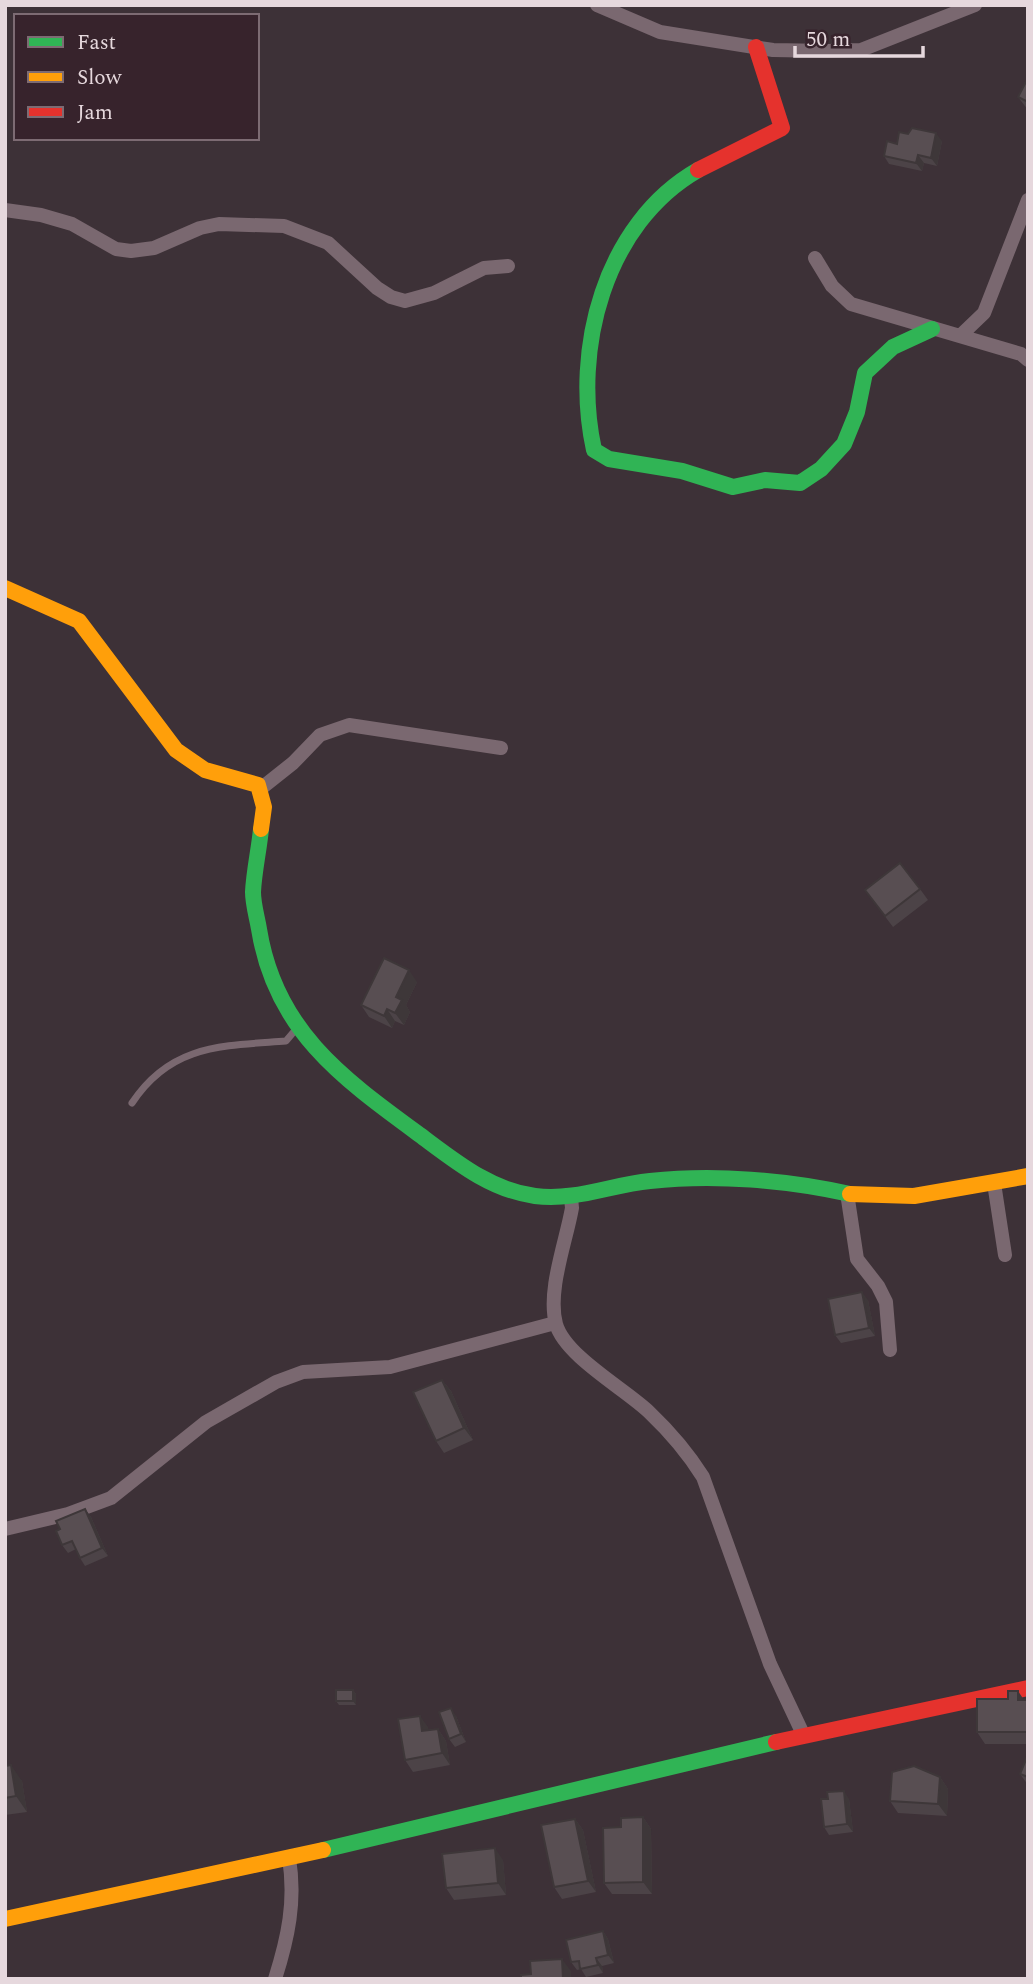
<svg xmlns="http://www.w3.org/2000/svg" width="1033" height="1984" font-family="Spectral,serif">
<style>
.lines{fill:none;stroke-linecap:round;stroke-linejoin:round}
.lane{stroke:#7a6870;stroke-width:7}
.street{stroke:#7a6870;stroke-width:14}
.fast{stroke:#30b455;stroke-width:16}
.slow{stroke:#ff9f0a;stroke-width:16}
.jam{stroke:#e5322d;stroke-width:16}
.wall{fill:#4c4347}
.shaded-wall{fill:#3e3739}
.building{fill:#584e52;stroke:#3e3739;stroke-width:2}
</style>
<rect width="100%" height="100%" fill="#3d3137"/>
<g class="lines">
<path class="lane" d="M132 1103C171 1044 222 1046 286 1041L297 1028"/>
<path class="street" d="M597 5 660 32 773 50 827 51 861 50 975 5
M5 210 41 215 72 224 116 249 131 251 154 248 200 228 219 224 284 226 328 243 377 288 391 297 405 301 434 293 484 268 508 266
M815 258 832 286 851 304 1021 354 1028 360
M960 336 984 313 1028 200
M259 790 293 763 320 735 349 725 501 748
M994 1183 1005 1255
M847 1193 857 1259 878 1286 886 1302 890 1350
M571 1198 572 1208C566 1242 547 1291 556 1324 565 1356 625 1389 649 1412 670 1432 688 1453 703 1477L770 1664 803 1734
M5 1529 68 1514 111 1498 206 1422 276 1382 303 1372 390 1367 555 1323
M275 1979C288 1938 296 1901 289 1858"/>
<path class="fast" d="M698 170C604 224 572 350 594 450L609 459 682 471 733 487 765 480 800 483 821 469 844 444 857 412 865 373 893 347 932 329
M261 829C259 850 254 871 253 892 253 904 257 917 259 929 275 1030 342 1078 420 1135 455 1161 490 1190 535 1196 576 1201 610 1185 650 1181 715 1174 787 1180 850 1194
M323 1850 776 1742"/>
<path class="slow" d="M5 588 79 621 176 750 205 770 258 785 264 807 261 829
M850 1194 914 1196 1028 1176
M5 1919 323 1850"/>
<path class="jam" d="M698 170 782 128 756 47
M776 1742 1028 1688"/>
</g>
<path class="wall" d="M1028 78V110L1018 97Z
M942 141 937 166 924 163 922 171 889 164 884 156 897 144Z
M920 889 928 900 893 927 865 890Z
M417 982 406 1005 410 1012 404 1025 395 1021 392 1028 369 1017 361 1005Z
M868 1300 875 1336 841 1343 835 1335Z
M442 1380 451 1391 473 1440 444 1453 436 1441Z
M85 1509 91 1517 108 1556 85 1566 80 1558 76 1549 68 1553 62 1545Z
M353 1690 356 1694V1705H339L336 1701Z
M1024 1700H1028V1744H985L977 1732Z
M456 1716 466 1742 455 1747 449 1739Z
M428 1727V1730L438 1729 446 1741 450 1765 413 1772 405 1760Z
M1028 1757V1785L1020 1774Z
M5 1766 22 1781 27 1812 5 1815Z
M940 1777 948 1789 947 1816 898 1813 890 1801Z
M849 1799 853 1832 829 1835 824 1827Z
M643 1817 651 1829 652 1894H612L604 1883 621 1827Z
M575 1819 583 1830 596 1892 562 1899 554 1887Z
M503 1860 506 1895 454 1900 446 1888Z
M603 1931 608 1939 614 1963 602 1966 603 1973 586 1977 581 1969 577 1970 571 1962Z"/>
<path class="shaded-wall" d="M936 133 942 141 937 166 931 158Z
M918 155 924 163 922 171 916 163Z
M409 970 417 982 406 1005 410 1012 404 1025 395 1013 396 997Z
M387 1009 395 1021 392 1028 384 1016Z
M862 1292 868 1300 875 1336 869 1328Z
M442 1380 451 1391 473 1440 464 1428Z
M85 1509 91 1517 108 1556 102 1548Z
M353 1690 356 1694V1705L353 1701Z
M1018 1691 1026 1703 1018 1700Z
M451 1708 456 1716 466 1742 461 1734Z
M420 1716 428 1727 431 1743 422 1731Z
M438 1729 446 1741 450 1765 442 1753Z
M11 1765 22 1781 27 1812 16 1796Z
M940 1777 948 1789 947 1816 938 1804Z
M844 1791 849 1799 853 1832 847 1824Z
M643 1817 651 1829 652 1894 643 1882Z
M575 1819 583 1830 596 1892 588 1881Z
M495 1848 503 1860 506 1895 498 1883Z
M603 1931 608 1939 614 1963 608 1955Z
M596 1958 602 1966 603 1973 598 1965Z
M562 1959 571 1971V1979H563Z"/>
<path class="building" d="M1028 78V102L1018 97Z
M912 128 936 133 931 158 918 155 916 163 884 156 887 141 897 144 899 132 908 134Z
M900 863 920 889 885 916 865 890Z
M384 958 409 970 396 997 402 1000 395 1013 387 1009 384 1016 361 1005Z
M862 1292 869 1328 835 1335 828 1299Z
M442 1380 464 1428 436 1441 413 1392Z
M85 1509 102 1548 80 1558 72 1541 62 1545 56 1531 60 1529 56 1521Z
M336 1690H353V1701H336Z
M1008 1691H1018V1700H1028V1732H977V1699H1008Z
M451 1708 461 1734 449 1739 439 1712Z
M420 1716 422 1731 438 1729 442 1753 405 1760 398 1719Z
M1027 1757H1028V1777L1020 1774Z
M11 1765 16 1796 5 1798V1766Z
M914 1766 940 1777 938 1804 890 1801 892 1772Z
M844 1791 847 1824 824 1827 821 1799H828L827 1792Z
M643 1817V1882L604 1883 603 1828 621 1827V1818Z
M575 1819 588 1881 554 1887 541 1825Z
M495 1848 498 1883 446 1888 442 1854Z
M603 1931 608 1955 596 1958 598 1965 580 1969 579 1961 571 1962 566 1940Z
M562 1959 563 1979H521V1975L531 1974 530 1961Z"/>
<rect width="1033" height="1984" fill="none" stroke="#e6d8dd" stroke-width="14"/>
<rect x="14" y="14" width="245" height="126" fill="#37232c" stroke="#7d6b73" stroke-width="2"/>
<rect x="28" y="37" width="35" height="10" fill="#30b455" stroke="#7d6b73" stroke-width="2"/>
<text x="77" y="49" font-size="21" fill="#e6d8dd">Fast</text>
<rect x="28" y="72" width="35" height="10" fill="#ff9f0a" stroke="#7d6b73" stroke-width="2"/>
<text x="77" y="84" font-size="21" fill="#e6d8dd">Slow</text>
<rect x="28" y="107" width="35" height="10" fill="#e5322d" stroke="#7d6b73" stroke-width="2"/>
<text x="77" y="119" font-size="21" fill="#e6d8dd">Jam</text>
<path d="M795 46v10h128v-10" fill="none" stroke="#e6d8dd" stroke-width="3.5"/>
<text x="806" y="46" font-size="21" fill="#e6d8dd" stroke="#37232c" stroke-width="5" paint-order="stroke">50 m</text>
</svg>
